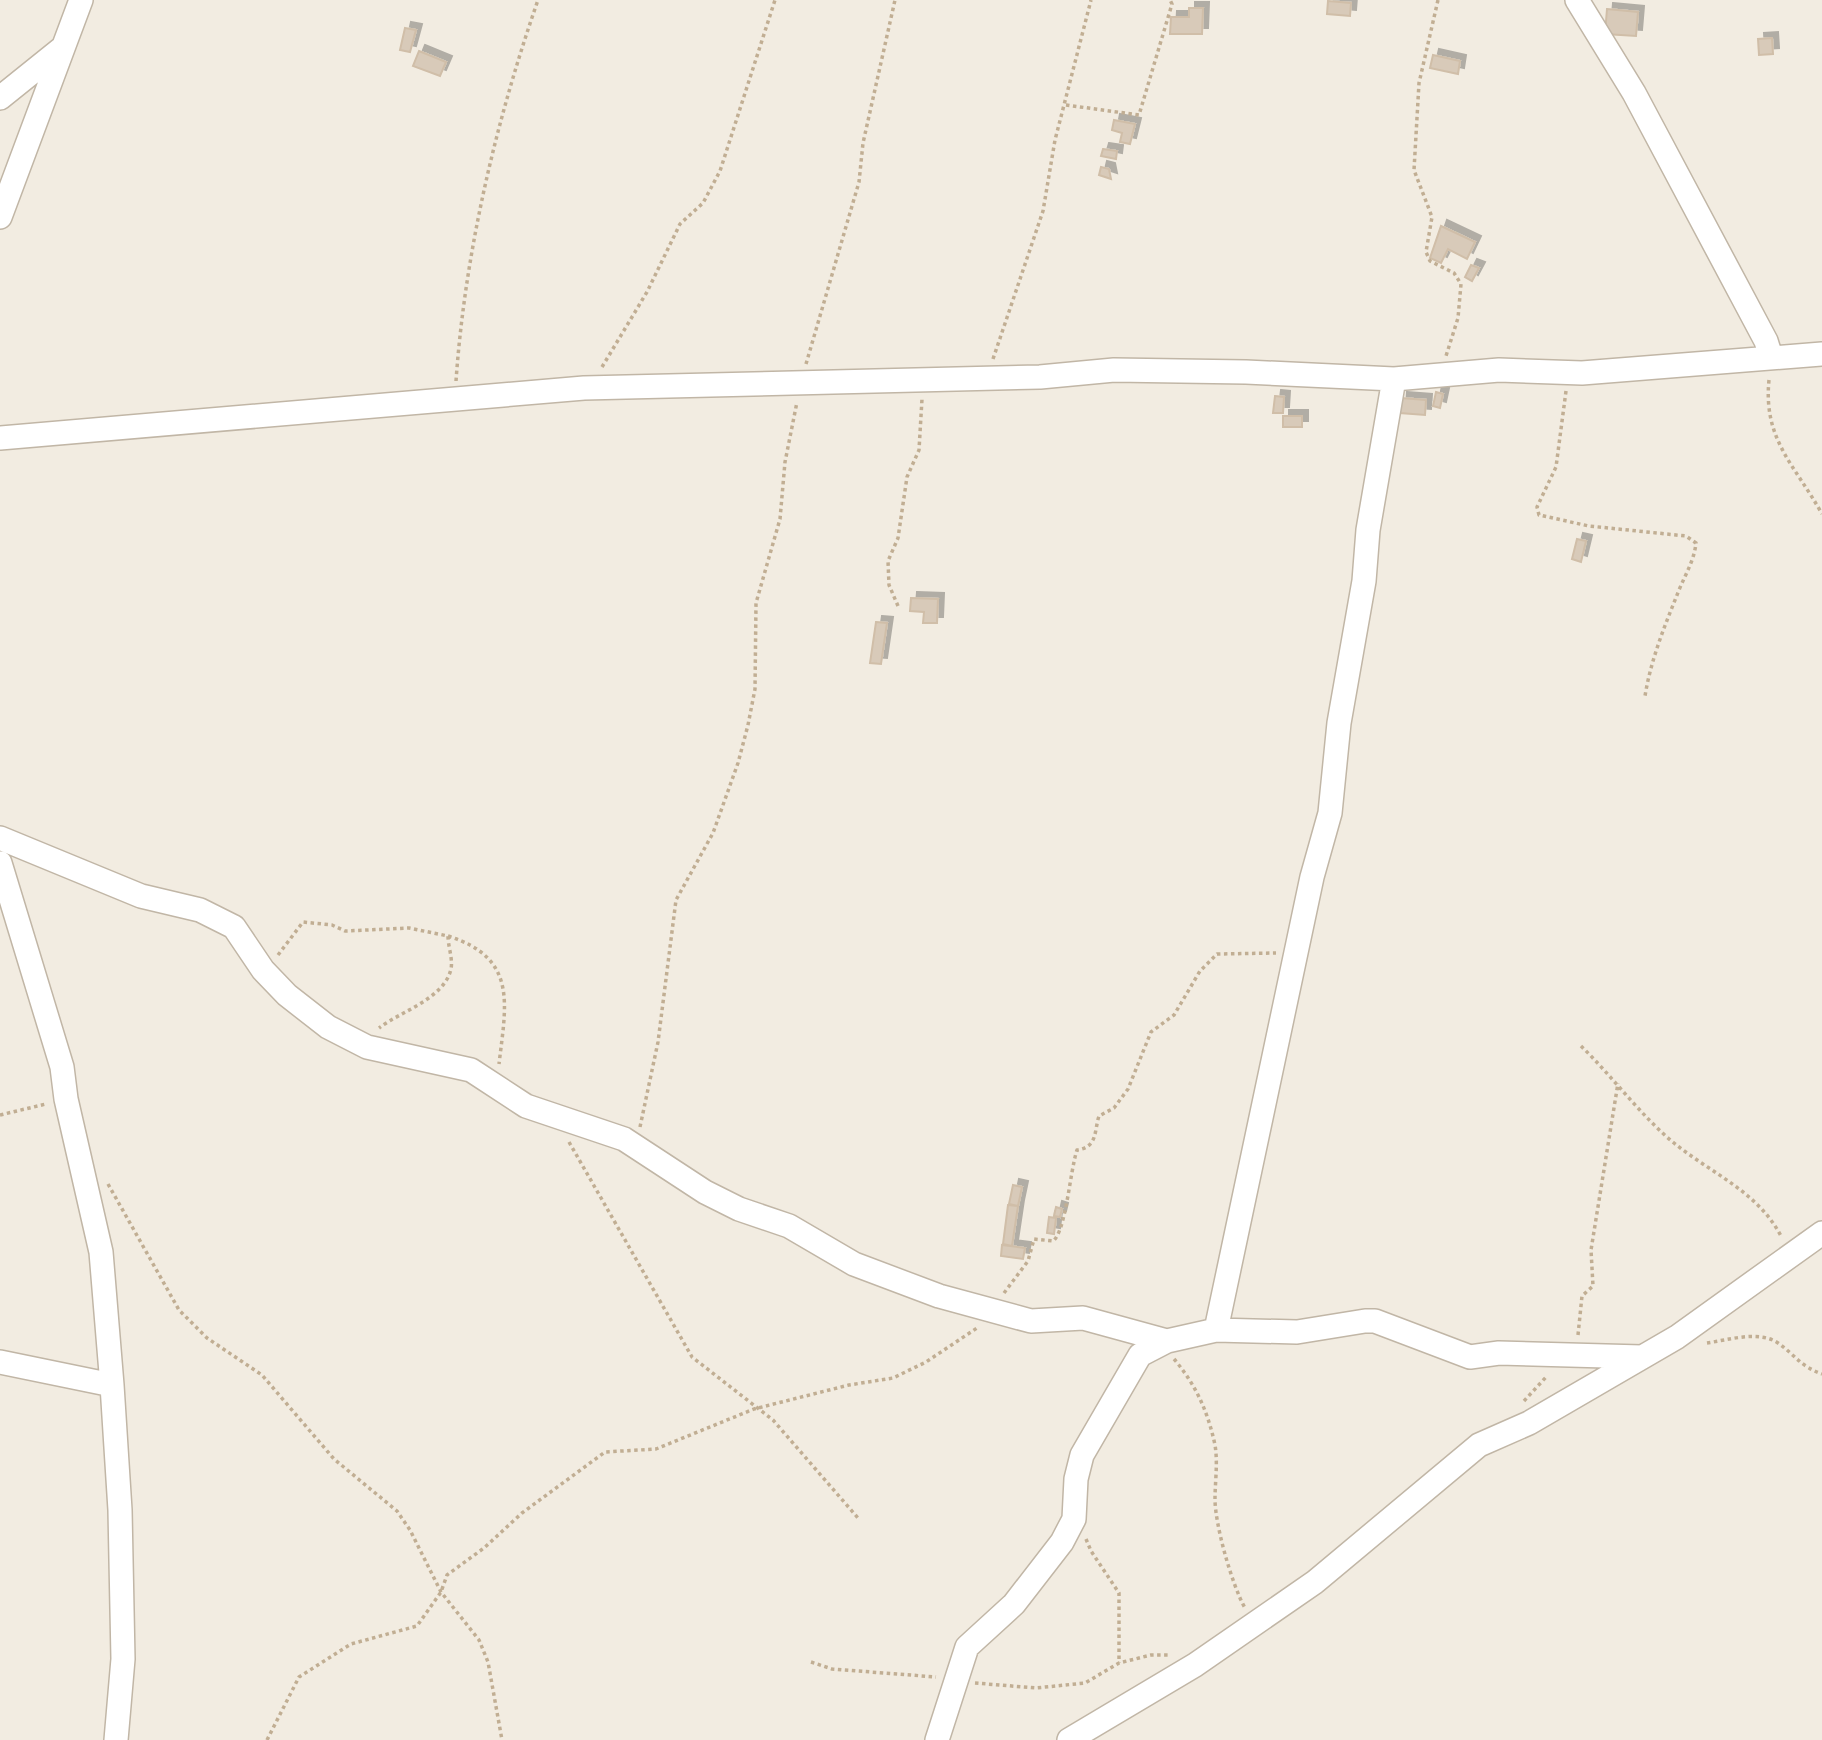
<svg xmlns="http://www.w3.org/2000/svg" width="1822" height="1740" font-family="Lato,sans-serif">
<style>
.building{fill:#d8cab9;stroke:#d0bea8;stroke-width:2;filter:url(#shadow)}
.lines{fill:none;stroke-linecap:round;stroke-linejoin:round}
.minor-casing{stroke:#c1b6a6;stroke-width:26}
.path{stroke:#c1ae93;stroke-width:3.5;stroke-dasharray:3.5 3.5;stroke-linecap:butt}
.minor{stroke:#fff;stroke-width:23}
</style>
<defs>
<filter id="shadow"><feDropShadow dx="6" dy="-6" stdDeviation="0" flood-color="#0004"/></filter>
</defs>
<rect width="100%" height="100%" fill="#f2ece1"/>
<path class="building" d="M1328 1 1351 3 1350 16 1327 14Z
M1189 8H1203L1202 34H1170L1171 17H1189Z
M1607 9 1638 12 1636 36 1605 34Z
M405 28 416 30 410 52 400 50Z
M1772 38 1773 54 1759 55 1758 39Z
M419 51 446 62 440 76 413 66Z
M1433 55 1460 61 1458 74 1430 68Z
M1114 120 1135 124 1130 144 1120 142 1122 133 1112 130Z
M1103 149 1117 151 1116 159 1101 156Z
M1101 167 1109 169 1111 179 1099 175Z
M1441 226 1475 242 1467 259 1448 249 1441 263 1430 258Z
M1471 265 1479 268 1472 281 1465 277Z
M1436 392 1443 394 1440 408 1433 406Z
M1275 396 1284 397 1283 413H1273Z
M1401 398 1426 400 1425 415 1400 413Z
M1283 416H1302V427H1283Z
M1577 539 1586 541 1581 562 1572 559Z
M911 598 938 599 937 623H923L924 612 910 611Z
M876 622 887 623 881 664 870 663Z
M1013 1185 1022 1187 1018 1206 1009 1204Z
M1008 1205 1018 1206 1012 1246 1003 1244Z
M1056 1207 1062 1209 1060 1217 1054 1216Z
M1049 1217 1056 1218 1054 1234 1047 1233Z
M1002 1245 1025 1248 1023 1259 1001 1256Z"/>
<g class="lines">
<g class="minor-casing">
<path id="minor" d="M1577 0 1634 93 1766 341 1771 357
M0 98 61 49
M0 217 81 0
M0 438 584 388 1040 377 1114 370 1246 372 1394 379 1499 370 1582 373 1822 354
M0 838 141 896 200 910 234 927 263 970 287 995 328 1027 367 1047 471 1070 526 1106 624 1139 705 1192 739 1209 789 1226 854 1264 939 1296 1031 1321 1083 1318 1167 1341 1216 1330 1297 1332 1365 1321H1375L1470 1357 1499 1353 1642 1357
M0 863 62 1067 66 1099 101 1252 112 1385 120 1510 123 1659 116 1740
M1216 1330 1312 877 1330 813 1339 723 1364 581 1368 530 1394 379
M0 1362 112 1385
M937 1740 967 1647 1014 1604 1062 1542 1074 1519 1076 1479 1082 1455 1140 1355 1167 1341
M1069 1740 1195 1665 1315 1582 1479 1445 1529 1423 1677 1337 1822 1233"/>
</g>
<path class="path" d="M1438 0 1419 83 1414 170 1432 217 1426 252 1430 261 1454 273 1461 284 1458 318 1446 356
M1066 105 1139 115 1172 4 1170 0
M993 359 1043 211 1055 140 1091 0
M806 364 859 182 863 143 895 0
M602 367 647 292 680 224 703 203 720 171 775 0
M1769 380C1763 440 1795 465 1822 514
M456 381C465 252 496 121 538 0
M1566 391 1556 467 1537 507 1539 515 1589 526 1686 536 1696 543C1694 561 1686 573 1679 590 1665 625 1651 659 1645 696
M898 606 889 585 888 561 898 538 907 477 919 450 922 399
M448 936C518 958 506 1004 499 1064
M278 955 303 922 332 925 345 931 409 928 448 936C448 946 453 959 451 969 444 999 401 1011 379 1028
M1581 1046C1612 1076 1642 1117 1674 1143 1712 1174 1759 1192 1782 1238
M0 1115 46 1104
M640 1127 658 1042 676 900 713 833 738 763 748 725 755 689 756 603 780 519 785 462 797 402
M569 1142 692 1357 773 1420 858 1518
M108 1184 179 1310 207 1338 262 1375 334 1459 397 1511 410 1530 441 1592 479 1640 488 1662 502 1740
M1004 1293 1028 1261 1034 1239 1053 1241C1066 1231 1070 1171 1077 1150 1098 1147 1094 1131 1099 1116L1114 1108 1128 1089 1151 1032 1174 1015 1200 971 1217 954 1276 953
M1578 1335 1582 1296 1593 1286 1591 1250 1618 1083
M1707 1343C1728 1340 1759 1330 1778 1343 1795 1355 1800 1366 1822 1374
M1174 1359C1196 1385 1208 1412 1215 1445 1218 1463 1215 1482 1215 1499 1215 1525 1232 1585 1245 1608
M1524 1401 1547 1376
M1086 1539 1091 1551 1119 1593V1663
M811 1662 832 1669 936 1677
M975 1683 1036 1688 1085 1683 1119 1663 1151 1655H1170
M267 1740 299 1677 351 1644 417 1626 441 1592 447 1575 484 1548 522 1513 605 1452 656 1449 754 1409 849 1385 893 1378 926 1362 977 1328"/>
<use href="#minor" class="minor"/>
</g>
</svg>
